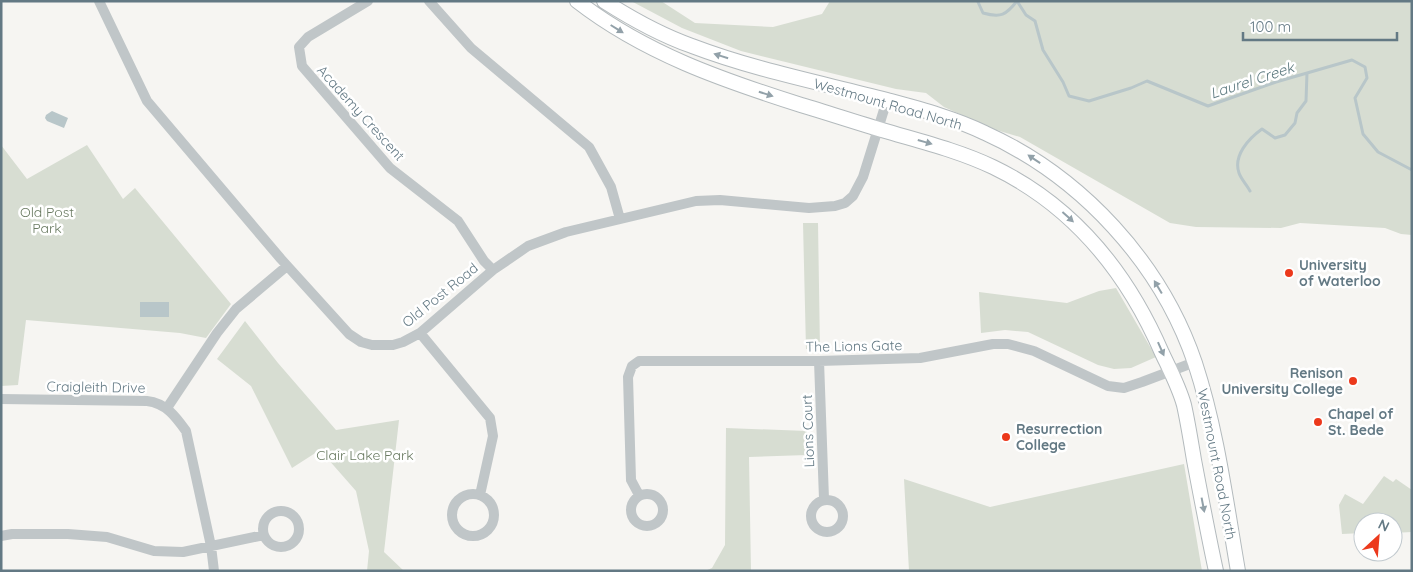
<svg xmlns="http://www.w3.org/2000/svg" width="1413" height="572" font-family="Quicksand,sans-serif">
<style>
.green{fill:#d7ddd2}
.water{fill:#b8c6c9}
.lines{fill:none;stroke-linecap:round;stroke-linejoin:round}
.stream{stroke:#b8c6c9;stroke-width:3}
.secondary-casing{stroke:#b3babd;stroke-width:16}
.street{stroke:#c0c6c8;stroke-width:10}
.secondary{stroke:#fff;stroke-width:14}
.oneway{fill:#92a1a9}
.poi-dot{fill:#ec391c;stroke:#fff;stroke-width:2}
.labels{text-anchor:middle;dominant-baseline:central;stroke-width:5;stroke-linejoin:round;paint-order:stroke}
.street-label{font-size:14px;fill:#637984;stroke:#fff}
.park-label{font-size:14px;fill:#6a7b62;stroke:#fff}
.poi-label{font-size:14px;font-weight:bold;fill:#637984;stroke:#fff;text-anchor:start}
.water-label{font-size:15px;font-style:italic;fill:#5f7b81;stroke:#fff}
</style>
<rect width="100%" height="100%" fill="#f6f5f2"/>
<path class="green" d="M631 1H661L695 23 773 27 822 14 830 1H1412V235L1401 234 1385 228 1300 223 1281 228 1196 227 1170 223 1020 137 993 129 944 107 926 93 896 89 741 51 682 28Z
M1 145 27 179 87 145 123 199 135 188 231 304 206 338 180 333 26 320 18 385 1 386Z
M803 223H818L820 349H806Z
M1116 288 1156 357 1131 368 1114 369 1098 365 1028 332 1005 330 981 333 979 292 1067 303 1099 291Z
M245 321 278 363 336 430 399 420 384 552 404 571H367L369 551 356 491 320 450 292 468 251 386 217 359Z
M726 428 807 431V455L749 457 751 571H705L712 568 725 545Z
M1184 464 1202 571H909L904 479 990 507Z
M1384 476 1393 482 1396 479 1412 490V532L1393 533V522H1363V533L1342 534 1339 505 1345 494 1363 504Z"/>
<path class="water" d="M52 111 68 118 64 128 47 121 45 118 46 115Z
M140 302H169V317H140Z"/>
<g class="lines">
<path class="stream" d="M1017 1 1026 15 1035 21 1043 50 1063 82 1069 96 1089 101 1131 88 1147 81 1208 106 1276 82 1352 60 1365 67 1367 78 1355 98 1363 134 1378 152 1412 170
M978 2 983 13C1001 18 1006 15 1017 1
M1250 191C1247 185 1241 179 1239 173 1233 156 1248 139 1262 129L1275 138 1285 135 1295 123 1297 113 1306 101 1307 73"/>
<g class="secondary-casing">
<path id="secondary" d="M577 1C644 53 722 80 801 105 828 113 855 122 882 130 919 141 957 150 993 167 1074 206 1127 272 1162 353 1170 370 1179 387 1184 405 1188 423 1191 442 1194 460 1201 497 1208 534 1216 571
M604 1C632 19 661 35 692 46 755 70 822 83 887 100 920 109 954 118 985 133 1082 177 1161 263 1195 363 1217 430 1226 502 1238 571"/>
</g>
<path class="street" d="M99 1 147 101 281 259 349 334 361 342 372 345H393L403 342 420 333 493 270 528 246 566 232 696 201 720 200 809 208 835 206 845 203 853 196 863 177 887 100
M368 1 308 37 299 47 302 66 390 168 458 221 484 261 493 270
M429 1 471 48 589 147 611 187 620 219
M420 333 490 418 493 436 480 495
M819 361 824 499
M1 399 147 401C166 403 176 417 186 431L211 546 214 571
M167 408 217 333 236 309 287 266
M631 510a16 16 0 1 1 32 0a16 16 0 1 1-32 0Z
M452 515a21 21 0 1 1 42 0a21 21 0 1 1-42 0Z
M639 495 631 480 628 377 632 366 639 361H819L920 358 993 344H1008L1034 351 1108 386 1124 388 1142 382 1195 362
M811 516a16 16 0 1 1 32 0a16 16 0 1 1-32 0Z
M263 529a18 18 0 1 1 36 0a18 18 0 1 1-36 0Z
M1 536 12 534H68L107 537 154 551 183 552 264 535"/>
<use href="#secondary" class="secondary"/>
</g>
<defs><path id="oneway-solid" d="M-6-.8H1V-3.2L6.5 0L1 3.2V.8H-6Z" transform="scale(1.25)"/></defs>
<g class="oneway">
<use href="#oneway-solid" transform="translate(617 29) rotate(32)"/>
<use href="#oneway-solid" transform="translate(721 56) rotate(-162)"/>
<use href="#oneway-solid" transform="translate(766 94) rotate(17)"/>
<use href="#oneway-solid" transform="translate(925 142) rotate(16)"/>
<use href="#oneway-solid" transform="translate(1034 159) rotate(-146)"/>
<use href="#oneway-solid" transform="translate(1068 217) rotate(42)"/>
<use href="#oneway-solid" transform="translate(1158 287) rotate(-121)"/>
<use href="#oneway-solid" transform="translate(1161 349) rotate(66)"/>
<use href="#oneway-solid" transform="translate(1203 505) rotate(79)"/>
</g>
<g class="poi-dot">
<circle cx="1289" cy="273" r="5"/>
<circle cx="1353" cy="381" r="5"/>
<circle cx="1318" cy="422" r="5"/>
<circle cx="1006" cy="437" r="5"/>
</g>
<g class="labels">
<g class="street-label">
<text transform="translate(888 104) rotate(16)">Westmount Road North</text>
<text transform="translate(361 113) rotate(48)">Academy Crescent</text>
<text transform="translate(440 295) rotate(-39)">Old Post Road</text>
<text transform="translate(854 346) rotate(-1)">The Lions Gate</text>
<text transform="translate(96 387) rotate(1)">Craigleith Drive</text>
<text transform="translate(808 431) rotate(-92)">Lions Court</text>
<text transform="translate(1217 464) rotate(79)">Westmount Road North</text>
</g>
<g class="park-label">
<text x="47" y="212">Old Post<tspan x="47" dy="16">Park</tspan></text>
<text x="365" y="455">Clair Lake Park</text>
</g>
<g class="poi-label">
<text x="1299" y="265">University<tspan x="1299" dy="16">of Waterloo</tspan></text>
<text x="1343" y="373" text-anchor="end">Renison<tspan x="1343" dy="16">University College</tspan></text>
<text x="1328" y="414">Chapel of<tspan x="1328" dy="16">St. Bede</tspan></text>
<text x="1016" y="429">Resurrection<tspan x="1016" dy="16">College</tspan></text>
</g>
<g class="water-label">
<text transform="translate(1252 80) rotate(-18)">Laurel Creek</text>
</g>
</g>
<rect width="1413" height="572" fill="none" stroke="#637984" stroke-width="5"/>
<g transform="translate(1378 537) rotate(26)"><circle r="24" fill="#ffffff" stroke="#c1c9ce"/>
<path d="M0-4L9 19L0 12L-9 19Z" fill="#ec391c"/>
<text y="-8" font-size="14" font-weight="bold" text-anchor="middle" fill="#637984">N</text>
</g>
<path d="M1243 32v8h154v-8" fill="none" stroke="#637984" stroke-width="2.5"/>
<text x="1250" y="32" font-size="15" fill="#637984" stroke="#ffffff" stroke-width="4" paint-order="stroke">100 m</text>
</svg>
